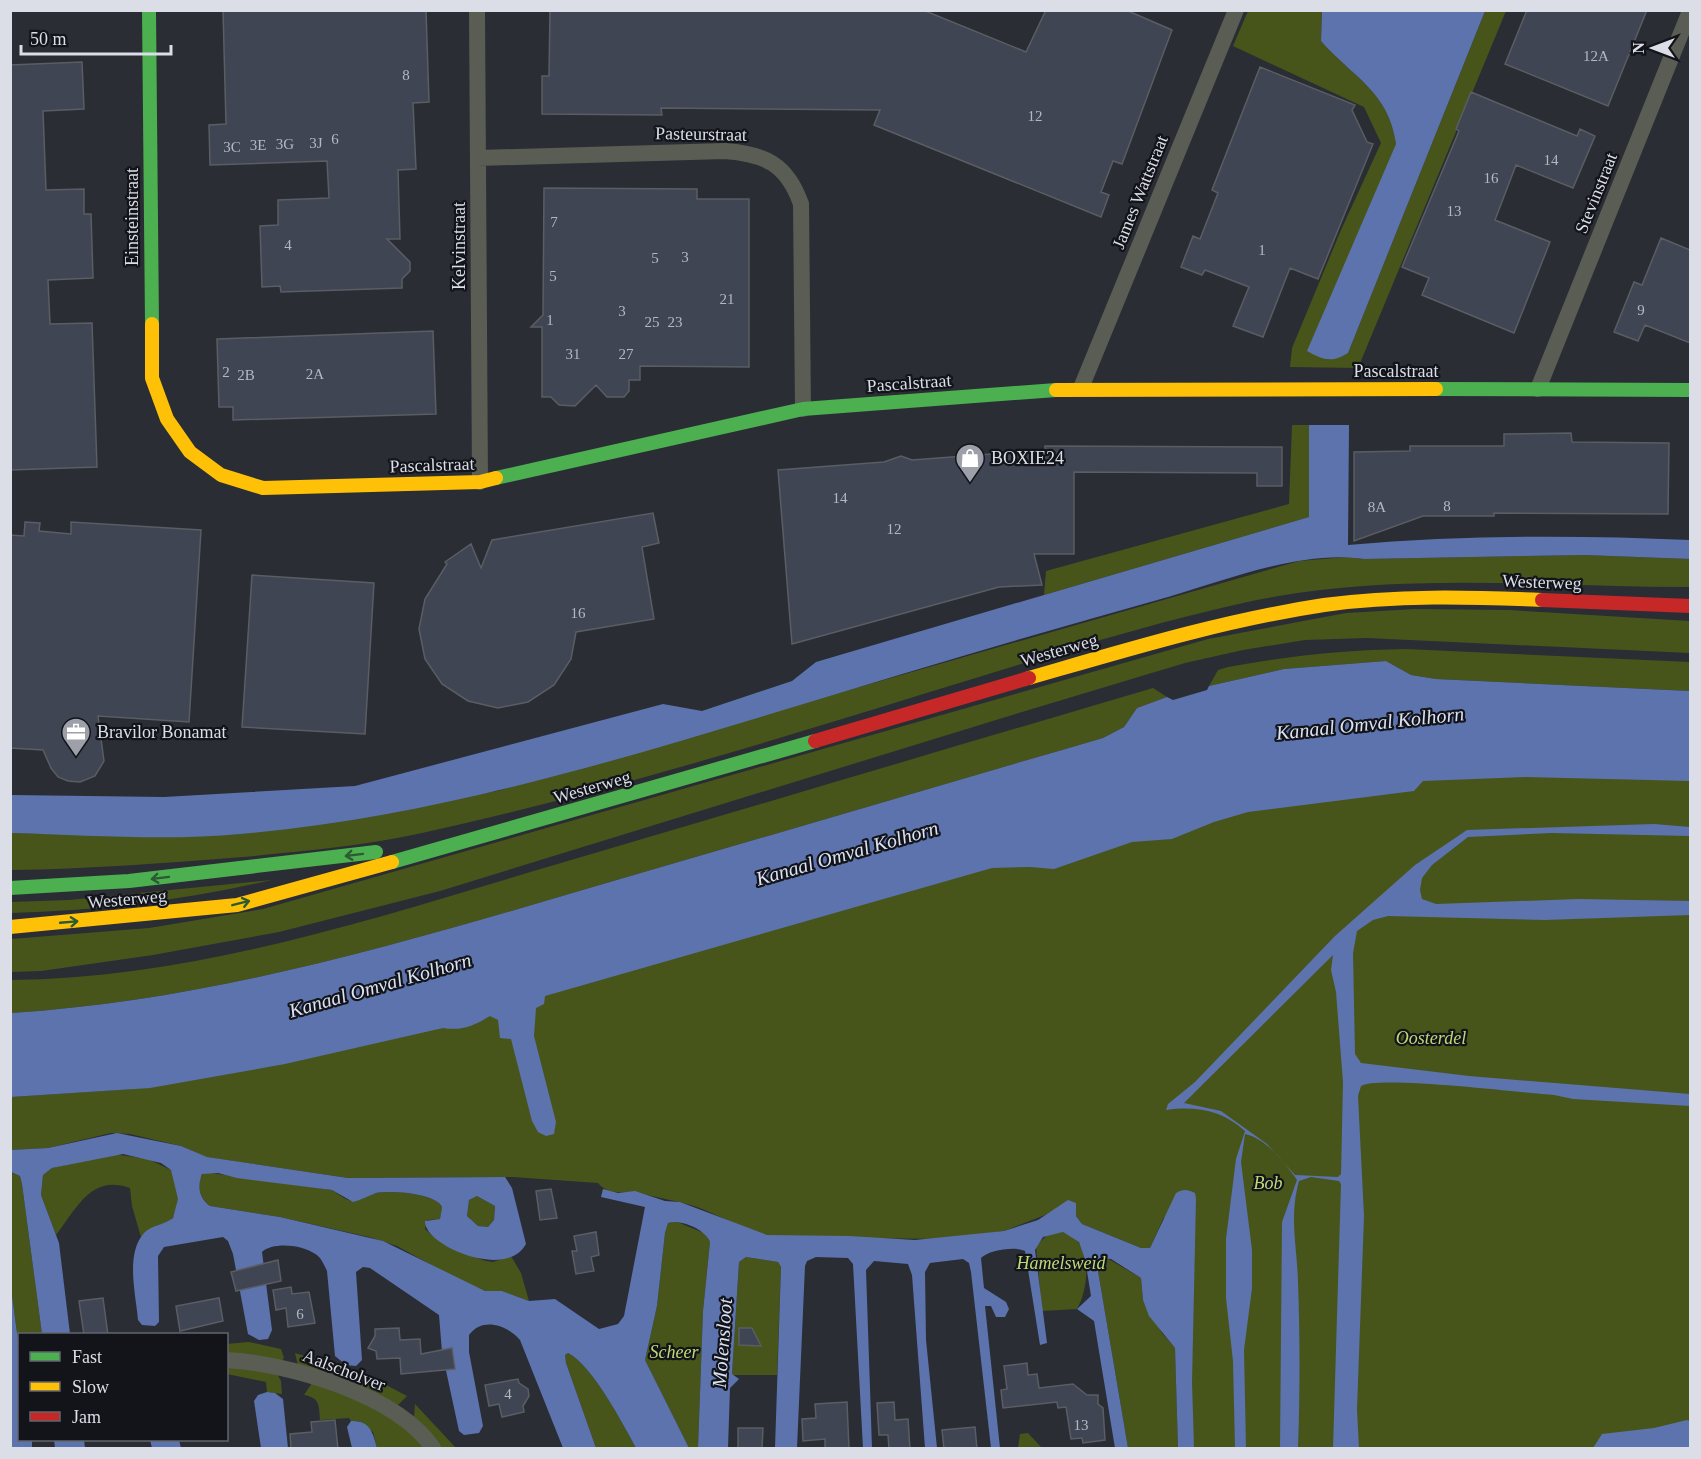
<svg xmlns="http://www.w3.org/2000/svg" width="1701" height="1459" font-family="Georgia,serif">
<style>
.green{fill:#47551a}
.water{fill:#5d73ae;fill-rule:evenodd}
.building{fill:#3f4553;stroke:#5a5d63;stroke-width:1.5}
.lines{fill:none;stroke-linecap:round;stroke-linejoin:round}
.street{stroke:#595d54;stroke-width:16}
.fast{stroke:#4caf50;stroke-width:14}
.slow{stroke:#ffc107;stroke-width:14}
.jam{stroke:#c62828;stroke-width:14}
.oneway{stroke:#2c5a32}
.labels{text-anchor:middle;dominant-baseline:central;stroke-width:4.5;stroke-linejoin:round;paint-order:stroke}
.number-label{font-size:15px;fill:#b4b8c2}
.street-label{font-size:18px;fill:#dbdee7;stroke:#12141a}
.poi-label{font-size:18px;fill:#dbdee7;stroke:#12141a;text-anchor:start}
.park-label{font-size:18px;font-style:italic;fill:#beda75;stroke:#12141a}
.water-label{font-size:20px;font-style:italic;fill:#dae2f4;stroke:#12141a}
</style>
<rect width="100%" height="100%" fill="#2a2d34"/>
<path class="green" d="M1248 11H1322L1321 41C1353 78 1388 90 1396 144L1348 353 1485 11H1506L1358 368 1290 367 1292 348 1341 230 1381 143 1364 107 1233 46Z
M1292 425H1309V517L1044 595 1046 571 1289 504Z
M1585 555 1690 559V587C1545 587 1396 571 1252 601 1140 625 1030 662 920 695 756 746 590 796 422 833 363 846 303 851 243 857 165 863 88 869 11 870V833L193 836 241 834 497 791 1299 561 1347 557 1364 559Z
M1415 609 1509 610 1690 621V653L1367 638 1305 640 1243 650 1185 663 1022 712 440 891 279 932 153 955 41 971 11 972V939L149 928 263 909 1208 639 1346 613Z
M1406 649 1690 662V691L1436 679 1411 675 1386 661 1284 669 1209 686 1218 670 1228 667C1287 656 1346 650 1406 649Z
M1153 688 1167 697 1137 708 1124 727 1103 738C931 788 758 839 586 889 396 945 210 1000 11 1013V980C200 978 381 916 561 863 758 805 956 746 1153 688Z
M1505 766 1690 772V1448H1190L1164 1217 1150 1248H1141L1082 1224 1076 1216V1203L1004 1231 943 1239 780 1237C749 1234 726 1218 697 1207 680 1201 662 1199 644 1194 628 1189 610 1198 598 1183L513 1177 348 1178 206 1157 181 1146 130 1134 111 1133 48 1148 11 1150V1097L131 1089 1085 843 1276 799Z
M272 880C186 900 99 911 11 913L10 902 69 900Z
M113 1154 148 1159 171 1170C179 1184 184 1214 166 1223 157 1228 148 1229 141 1237L132 1206 130 1188C91 1174 77 1208 56 1235L41 1195 43 1175 52 1168Z
M10 1172 20 1176 22 1184 42 1334H20L19 1348 11 1288Z
M204 1172 332 1190C337 1193 343 1198 348 1200 358 1203 367 1196 376 1193 389 1190 436 1193 442 1207L440 1219 427 1220 425 1229C442 1246 464 1254 486 1261L493 1262 511 1256 521 1273 529 1301 502 1291H485L455 1278 397 1246 369 1237 280 1217 210 1206C199 1197 195 1183 204 1172Z
M477 1196 495 1206 494 1220 488 1227 478 1226 467 1216 469 1200Z
M675 1221 706 1234 710 1242 703 1311 698 1448H689L645 1360 657 1306 665 1233 668 1223Z
M1063 1232C1094 1239 1089 1289 1077 1309L1042 1311 1036 1246 1048 1234Z
M746 1257 778 1262 781 1267 777 1375H732L739 1262Z
M1105 1257 1141 1278 1143 1300 1162 1333 1175 1348 1178 1448H1128L1098 1271 1101 1258Z
M249 1342 281 1349 284 1358 281 1362 227 1353 226 1344Z
M295 1353 371 1377 407 1396 397 1406 368 1390 298 1366Z
M568 1353C592 1365 623 1424 636 1448H596L566 1363 565 1355Z
M226 1365 276 1372 281 1381 282 1394 267 1392 266 1382 227 1374Z
M312 1383 382 1409 427 1448H377L373 1432 359 1421H351L349 1418 320 1420C319 1405 320 1398 304 1395Z
M415 1404 456 1448H440L414 1418Z
M1028 1433 1041 1447 1040 1448H1018L1020 1434Z"/>
<path class="water" d="M1322 11H1485L1348 353C1332 363 1323 360 1307 351L1396 144C1388 90 1353 78 1321 41Z
M1309 425H1349L1348 545C1462 535 1576 535 1690 540V559L1585 555 1364 559C1302 550 1229 579 1168 597 1078 622 989 648 899 675 684 739 467 814 241 834 165 841 87 835 11 833V795L164 797 355 786 663 704 702 711 792 681 816 662 1309 517Z
M1386 661 1411 675 1436 679 1690 691V781L1525 777 1423 781 1414 791 1248 812 1214 822 1172 839 1132 842 1054 869 1030 867 992 868 545 996 544 1004 536 1008 534 1036 556 1122 554 1134 546 1136 538 1132 532 1121 511 1039 500 1038 498 1020 490 1016C474 1026 461 1031 443 1028L285 1064 150 1088 11 1097V1013C210 1000 396 945 586 889 758 839 931 788 1103 738L1124 727 1137 708 1167 697 1173 700 1207 690 1209 686 1284 669Z
M1654 824 1690 827V836L1552 833 1468 837 1432 865 1422 878 1420 890 1422 899 1436 904 1578 899 1690 901V915L1545 920 1388 916 1373 920 1357 931 1353 953 1355 1054 1361 1063 1469 1076 1690 1094V1106L1573 1099 1554 1095C1525 1093 1377 1075 1361 1086L1358 1096 1364 1216 1357 1410 1359 1448H1333L1341 1184 1339 1181 1311 1177 1299 1181C1289 1217 1297 1245 1298 1282 1300 1337 1300 1393 1298 1448H1280L1282 1222 1297 1180C1285 1163 1267 1139 1245 1134L1241 1162 1252 1250V1288L1244 1350 1246 1448H1235L1233 1361 1226 1298V1239L1236 1159 1245 1131C1221 1110 1197 1106 1166 1110L1168 1104 1195 1082 1335 936 1415 865 1467 830ZM1333 955 1331 970 1336 992 1343 1082 1341 1174 1338 1177 1295 1175 1267 1144 1221 1111 1184 1103Z
M117 1133 181 1146 207 1157 348 1178 505 1177 512 1188 526 1244C506 1281 423 1245 425 1221L440 1219 442 1207C436 1193 390 1190 376 1193 368 1196 361 1200 353 1202L332 1190 237 1178 218 1173 202 1174C197 1187 199 1198 210 1206L280 1217 383 1241 485 1291H502L529 1301 555 1299 599 1329 618 1324 624 1316 645 1207 601 1197 603 1189 618 1193 635 1191 665 1201 680 1202 767 1235 849 1236 915 1240 1004 1231 1038 1220 1068 1200 1076 1203V1216L1082 1224 1141 1248H1150L1176 1193C1183 1189 1187 1189 1195 1193L1196 1198 1192 1382 1194 1448H1178L1175 1348 1149 1316 1143 1300 1141 1278 1111 1259 1101 1258 1098 1271 1128 1448H1115L1094 1321 1077 1309 1091 1296 1085 1259 1079 1242 1063 1232 1043 1237 1035 1250 1047 1343 1040 1345 1025 1251C1015 1246 989 1250 981 1258L984 1288 1006 1302 1009 1309 1005 1317H996L991 1306H985L1000 1448H991L971 1272 969 1263 963 1259 930 1263 925 1272 926 1340 937 1448H925L912 1275 908 1264 874 1261 866 1270 872 1448H863L853 1264 848 1258 816 1257 807 1261 805 1266 797 1448H775L781 1267 778 1262 746 1257 739 1262 732 1374 739 1379 730 1388 728 1448H698L703 1311 710 1242C705 1229 680 1219 668 1223L665 1233 657 1306 645 1360 689 1448H636C623 1424 592 1365 568 1353L565 1355 566 1363 596 1448H563L520 1340C508 1326 483 1316 469 1335V1352L483 1426 479 1433 464 1435 459 1431 442 1352 439 1315 370 1268 363 1267 356 1272 362 1360 356 1366 346 1365 335 1356 327 1271C325 1267 323 1262 320 1258 308 1245 274 1241 262 1252L272 1330 268 1339 259 1340 248 1334 233 1254 228 1241 223 1237 164 1247 158 1256 159 1322 155 1326 142 1325 138 1320C136 1295 125 1254 144 1233 152 1225 164 1225 173 1218L178 1199 171 1170 161 1163 123 1154 52 1168 43 1175 41 1195 59 1243 70 1334H42L22 1184 20 1176 11 1172 10 1150 48 1148ZM477 1196 495 1206 494 1220 488 1227 478 1226 467 1216 469 1200Z
M11 1288 19 1348 20 1440H32V1448H11Z
M267 1392 275 1393 283 1399 288 1448H261L254 1401 258 1395Z
M1687 1420 1690 1421V1448H1593L1602 1434 1654 1428Z
M351 1421C370 1420 373 1433 377 1448H352L347 1427Z
M54 1440H84L85 1448H55Z
M150 1440H179L181 1448H152Z"/>
<path class="building" d="M223 10H426L429 102 413 103 416 169 398 170 400 239H387L410 262V271L402 279V288L281 292 280 286 262 287 260 226 278 225V200L329 198 327 161 210 165 209 125 226 124Z
M550 10H923L1026 52 1046 10H1126L1172 30 1122 164 1113 161 1101 192 1109 195 1101 217 874 125 880 110 661 108 662 115 542 114V76H549Z
M1527 10H1647L1608 106 1505 64Z
M82 62 84 109 43 111 46 190 84 189V214H91L93 278 48 280 50 324 92 323 97 467 10 470V65Z
M1260 67 1355 105 1352 110 1367 142 1373 144 1318 279 1290 268 1263 337 1233 326 1249 287 1205 270 1202 275 1181 267 1193 236 1200 239 1218 193 1212 190Z
M1471 92 1577 136 1580 129 1595 136 1573 188 1516 165 1495 220 1550 242 1514 333 1422 295 1429 278 1402 267 1459 131 1456 129Z
M544 188 697 189V199H749V367L640 366V380H629V391L624 397H607L596 385 575 406 559 405 551 397H542V327H531L543 315Z
M1661 238 1690 250V343L1645 325 1638 341 1614 332 1634 282 1642 285Z
M433 331 436 414 233 420V407H219L217 339Z
M1571 433 1572 442 1669 443 1668 514 1494 513V516H1423L1354 541V452L1410 451V446H1504V434Z
M1045 446 1282 447V486H1257V473L1074 472V554H1034L1042 585 999 587 792 644 778 470 884 462 901 456 912 460 1045 450Z
M653 513 659 543 642 547 654 619 576 632 571 659 554 685 528 702 498 708 468 701 442 684 425 659 419 629 425 599 447 564 445 562 471 544 481 568 492 540Z
M25 522 40 523 39 531 71 534V522L201 530 189 722 98 716 104 761 95 776 80 782 68 781 58 777 51 768 43 750 10 748V535L24 536Z
M252 575 374 583 365 734 242 727Z
M551 1189 557 1218 540 1220 536 1191Z
M596 1232 599 1255 591 1257 594 1271 576 1274 572 1251H577L574 1236Z
M278 1260 281 1281 236 1291 231 1272Z
M291 1287 292 1294 309 1292 315 1323 288 1327 286 1308 276 1310 273 1290Z
M103 1298 108 1335H84L79 1301Z
M219 1298 223 1321 180 1331 176 1306Z
M399 1328 400 1340 420 1339 421 1354 452 1348 455 1369 401 1374 400 1358 377 1359 376 1351 368 1348 375 1336V1329Z
M739 1328H752L761 1346 739 1345Z
M1027 1363 1028 1375 1037 1374 1039 1388 1073 1384 1087 1395H1098V1404L1103 1408 1105 1440 1083 1443 1082 1438 1071 1439 1066 1407 1058 1408 1057 1402 1003 1408 1001 1390 1007 1389 1004 1366Z
M518 1379 519 1383 528 1389 529 1396 523 1406 524 1412 502 1417 499 1404 489 1406 485 1385Z
M847 1402 849 1449H825V1439L803 1441 802 1419 816 1418 815 1404Z
M894 1402 895 1420 908 1419 910 1449H889L888 1435H879L877 1403Z
M335 1420 338 1449H291L290 1434 312 1432 311 1422Z
M975 1427 977 1449H944L942 1430Z
M738 1428H763L762 1449H738Z"/>
<g class="lines">
<path class="street" d="M477 10 480 482
M478 158 725 151C765 154 787 164 801 204L803 409
M1081 388 1236 10
M1538 389 1690 11
M226 1360C289 1363 397 1395 433 1448"/>
<path class="fast" d="M149 10 152 324
M1436 389 1690 390
M496 478 803 409 1056 390
M392 862 815 741
M10 888 129 881 376 852"/>
<path class="slow" d="M152 324V378L167 419 190 452 221 475 263 488 480 482 496 478
M1056 390 1436 389
M1029 678C1126 650 1224 620 1324 605 1396 595 1470 597 1542 600
M10 927 237 905 392 862"/>
<path class="jam" d="M1542 600 1690 606
M815 741 1029 678"/>
</g>
<defs><path id="oneway-shaft" d="M-6 0H5M1.5-3L5.5 0L1.5 3" fill="none" stroke-width="1.6" stroke-linecap="round" stroke-linejoin="round" transform="scale(1.5)"/></defs>
<g class="oneway">
<use href="#oneway-shaft" transform="translate(354 855) rotate(173)"/>
<use href="#oneway-shaft" transform="translate(160 878) rotate(173)"/>
<use href="#oneway-shaft" transform="translate(241 903) rotate(-14)"/>
<use href="#oneway-shaft" transform="translate(69 922) rotate(-5)"/>
</g>
<defs>
<g id="shop-pin" transform="scale(1.5)"><path d="M0 17L-7.5 6A9.5 9.5 0 1 1 7.5 6Z" fill="#9da0a8" stroke="#12141a"/><path d="M-5-2.5h2.3a2.7 3.5 0 0 1 5.4 0H5L5.5 6h-11ZM-1.5-2.5h3a1.5 2.3 0 0 0-3 0Z" fill="#fff"/></g>
<g id="office-pin" transform="scale(1.5)"><path d="M0 17L-7.5 6A9.5 9.5 0 1 1 7.5 6Z" fill="#9da0a8" stroke="#12141a"/><path d="M-6-3h4V-5.5h4V-3h4V5H-6ZM-1-4.5V-3h2v-1.5ZM-6 0V1H6V0Z" fill="#fff"/></g>
</defs>
<g fill-rule="evenodd">
<use href="#shop-pin" x="970" y="458"/>
<use href="#office-pin" x="76" y="732"/>
</g>
<g class="labels">
<g class="number-label">
<text x="1596" y="56">12A</text>
<text x="406" y="75">8</text>
<text x="1035" y="116">12</text>
<text x="335" y="139">6</text>
<text x="316" y="143">3J</text>
<text x="285" y="144">3G</text>
<text x="258" y="145">3E</text>
<text x="232" y="147">3C</text>
<text x="1551" y="160">14</text>
<text x="1491" y="178">16</text>
<text x="1454" y="211">13</text>
<text x="554" y="222">7</text>
<text x="288" y="245">4</text>
<text x="1262" y="250">1</text>
<text x="685" y="257">3</text>
<text x="655" y="258">5</text>
<text x="553" y="276">5</text>
<text x="727" y="299">21</text>
<text x="1641" y="310">9</text>
<text x="622" y="311">3</text>
<text x="550" y="320">1</text>
<text x="652" y="322">25</text>
<text x="675" y="322">23</text>
<text x="573" y="354">31</text>
<text x="626" y="354">27</text>
<text x="226" y="372">2</text>
<text x="315" y="374">2A</text>
<text x="246" y="375">2B</text>
<text x="840" y="498">14</text>
<text x="1447" y="506">8</text>
<text x="1377" y="507">8A</text>
<text x="894" y="529">12</text>
<text x="578" y="613">16</text>
<text x="300" y="1314">6</text>
<text x="508" y="1394">4</text>
<text x="1081" y="1425">13</text>
</g>
<g class="street-label">
<text transform="translate(701 134) rotate(1)">Pasteurstraat</text>
<text transform="translate(1140 192) rotate(-68)">James Wattstraat</text>
<text transform="translate(1596 193) rotate(-68)">Stevinstraat</text>
<text transform="translate(132 217) rotate(-90)">Einsteinstraat</text>
<text transform="translate(459 246) rotate(-90)">Kelvinstraat</text>
<text x="1396" y="371">Pascalstraat</text>
<text transform="translate(909 383) rotate(-4)">Pascalstraat</text>
<text transform="translate(432 465) rotate(-2)">Pascalstraat</text>
<text transform="translate(1542 582) rotate(2)">Westerweg</text>
<text transform="translate(1059 650) rotate(-16)">Westerweg</text>
<text transform="translate(592 787) rotate(-16)">Westerweg</text>
<text transform="translate(127 899) rotate(-5)">Westerweg</text>
<text transform="translate(344 1370) rotate(21)">Aalscholver</text>
</g>
<g class="poi-label">
<text x="991" y="458">BOXIE24</text>
<text x="97" y="732">Bravilor Bonamat</text>
</g>
<g class="park-label">
<text x="1431" y="1038">Oosterdel</text>
<text x="1268" y="1183">Bob</text>
<text x="1061" y="1263">Hamelsweid</text>
<text x="674" y="1352">Scheer</text>
</g>
<g class="water-label">
<text transform="translate(1370 723) rotate(-6)">Kanaal Omval Kolhorn</text>
<text transform="translate(847 853) rotate(-16)">Kanaal Omval Kolhorn</text>
<text transform="translate(380 985) rotate(-16)">Kanaal Omval Kolhorn</text>
<text transform="translate(722 1343) rotate(-86)">Molensloot</text>
</g>
</g>
<rect width="1701" height="1459" fill="none" stroke="#dbdee7" stroke-width="24"/>
<rect x="18" y="1333" width="210" height="108" fill="#12141a" stroke="#62656c" stroke-width="1.5"/>
<rect x="30" y="1352" width="30" height="9" fill="#4caf50" stroke="#62656c" stroke-width="1.5"/>
<text x="72" y="1363" font-size="18" fill="#dbdee7">Fast</text>
<rect x="30" y="1382" width="30" height="9" fill="#ffc107" stroke="#62656c" stroke-width="1.5"/>
<text x="72" y="1393" font-size="18" fill="#dbdee7">Slow</text>
<rect x="30" y="1412" width="30" height="9" fill="#c62828" stroke="#62656c" stroke-width="1.5"/>
<text x="72" y="1423" font-size="18" fill="#dbdee7">Jam</text>
<g transform="translate(1653 48) rotate(270)" stroke="#12141a" stroke-width="4.5" paint-order="stroke">
<path d="M0-4.5L10 22L0 15L-10 22Z" fill="#dbdee7"/>
<text y="-9" font-size="16" font-weight="bold" text-anchor="middle" fill="#dbdee7">N</text>
</g>
<path d="M21 45v9h150v-9" fill="none" stroke="#dbdee7" stroke-width="3"/>
<text x="30" y="45" font-size="18" fill="#dbdee7" stroke="#12141a" stroke-width="4.5" paint-order="stroke">50 m</text>
</svg>
